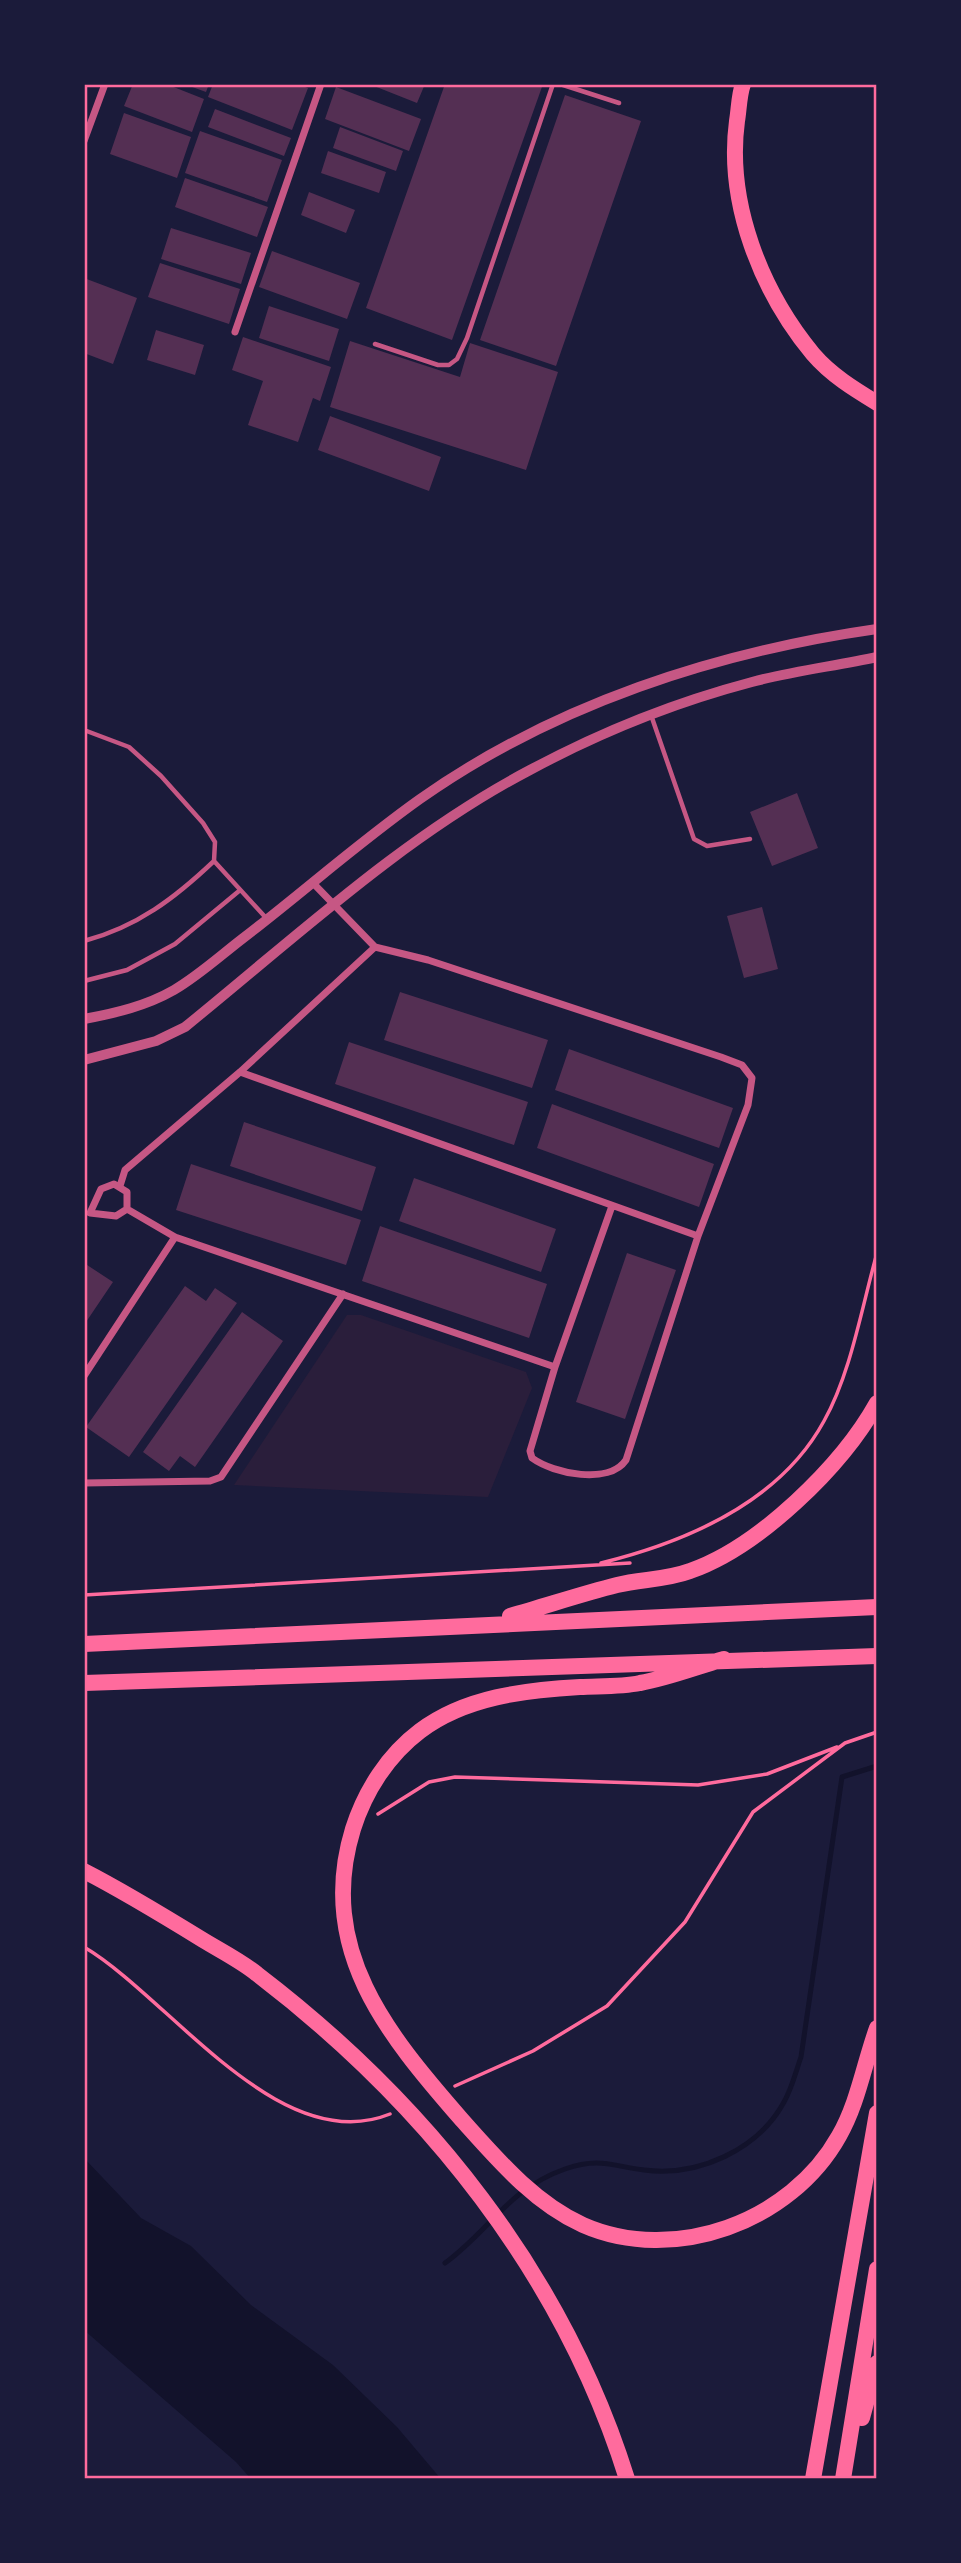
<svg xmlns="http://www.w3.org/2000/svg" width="961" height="2563" font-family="Figtree,sans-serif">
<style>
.green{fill:#2a1e3b}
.water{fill:#12122b}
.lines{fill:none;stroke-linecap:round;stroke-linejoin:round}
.stream{stroke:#12122b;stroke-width:5}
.building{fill:#542f53}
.path{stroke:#ff6b9d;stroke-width:3.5}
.service{stroke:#c65784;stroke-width:4.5}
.minor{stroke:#c65784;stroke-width:7}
.tertiary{stroke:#c65784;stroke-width:10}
.motorway{stroke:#ff6b9d;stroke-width:16}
.neatline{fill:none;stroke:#ff6b9d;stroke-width:2.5}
</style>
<rect width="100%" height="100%" fill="#1b1b3a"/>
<path class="green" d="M347 1315H361L526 1372 532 1388 488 1497 234 1485Z"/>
<path class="water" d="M84 2158 141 2218 191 2246 251 2305 333 2365 397 2427 441 2479H251L236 2462 84 2330Z"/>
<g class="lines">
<path class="stream" d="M445 2263C490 2230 508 2189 565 2169 599 2157 612 2166 644 2170 698 2177 758 2150 784 2102 792 2088 796 2071 801 2057L842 1777 877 1766"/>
</g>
<path class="building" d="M133 84H166L204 99 192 132 124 106Z
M184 84H209L206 92Z
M213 84H297L308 88 292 130 208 97Z
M369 84H425L417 103Z
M445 84H543L452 340 366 308Z
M336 87 421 119 409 151 325 119Z
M565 95 641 121 556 366 480 340Z
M215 109 291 138 284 156 208 127Z
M124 113 191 137 177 178 110 154Z
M340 127 403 151 396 171 333 148Z
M200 131 282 160 267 202 185 173Z
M328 151 386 172 379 193 321 173Z
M185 178 268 207 257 237 175 207Z
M309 192 355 210 346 233 301 215Z
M171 228 251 253 241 284 161 259Z
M272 251 360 283 347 319 259 287Z
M160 263 240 289 229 324 148 297Z
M84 278 137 298 113 364 84 353Z
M269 306 339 329 329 361 259 338Z
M156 330 204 345 195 375 147 360Z
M243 337 331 367 320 401 313 398 298 442 248 425 263 381 232 370Z
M350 341 460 377 470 343 558 372 526 470 330 407Z
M330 416 441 457 429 491 318 450Z
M797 793 818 848 772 866 750 812Z
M762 907 778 969 744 978 727 916Z
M400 992 548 1040 532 1088 384 1040Z
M349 1042 528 1102 514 1145 335 1084Z
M569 1049 733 1108 719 1148 555 1090Z
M552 1104 714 1164 699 1207 537 1148Z
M244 1122 376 1167 362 1211 230 1166Z
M191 1164 361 1220 346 1265 176 1210Z
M414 1178 556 1229 541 1272 399 1221Z
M380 1226 547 1284 529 1338 362 1281Z
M627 1253 676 1270 625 1419 576 1402Z
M84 1263 113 1282 84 1325Z
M185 1286 206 1301 215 1288 237 1303 129 1457 86 1427Z
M242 1312 283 1341 195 1467 180 1456 169 1471 143 1452Z"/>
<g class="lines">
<path class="path" d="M601 1563C686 1542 780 1502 824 1421 851 1373 862 1306 877 1253
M84 1595 630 1563
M378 1814 429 1782 455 1777 698 1785 767 1774 837 1747
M84 1947C169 1997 279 2159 390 2114
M455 2086 533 2051 607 2006 685 1922 753 1812 845 1743 877 1732"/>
<path class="service" d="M560 84 619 103
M375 344 438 365H449L457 359 467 338 553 84
M651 715 694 839 707 846 750 839
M84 730 129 747 161 776 203 823 215 842 214 861C175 898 137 927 84 941
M214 861 267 919
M84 981 127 970 175 944 239 891"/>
<path class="minor" d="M84 141 105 84
M235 332 321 84
M312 882 375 947
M375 947 428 960 721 1057 742 1065 752 1078 748 1105 698 1236 626 1460C609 1485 554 1474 532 1458L530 1451 555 1367 612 1206
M240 1072 698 1236
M114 1184 127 1192V1209L116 1216 90 1213 101 1189Z
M120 1186 125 1170 240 1072 375 947
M127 1209 175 1237 555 1367
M84 1376 175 1237
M84 1483 210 1481 221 1477 343 1294"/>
<path class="tertiary" d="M84 1019C116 1013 146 1006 174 990 198 976 220 956 242 939 302 893 358 843 420 799 555 704 716 652 877 629
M84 1060 156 1041 185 1027C296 937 404 836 530 770 599 733 676 702 752 682 793 671 836 666 877 657"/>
<path class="motorway" d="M743 84C739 95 739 109 737 121 726 203 761 291 813 354 831 375 854 389 877 403
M510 1616C546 1606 581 1594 617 1585 641 1579 666 1580 690 1571 759 1547 842 1466 877 1403
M84 1644 877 1607
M724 1659C696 1667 668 1678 640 1683 621 1687 599 1686 580 1687 525 1690 465 1697 420 1731 388 1755 365 1791 353 1829 316 1949 387 2034 462 2120 497 2159 534 2203 583 2225 674 2265 791 2222 839 2136 858 2103 864 2064 877 2028
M84 1683 877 1656
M84 1871C125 1892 164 1916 203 1940 221 1951 241 1961 257 1974 426 2103 563 2274 627 2479
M862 2418 877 2363
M813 2479 877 2113
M843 2479 877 2269"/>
</g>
<rect width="961" height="2563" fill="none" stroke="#1b1b3a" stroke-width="172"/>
<rect x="86" y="86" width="789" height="2391" class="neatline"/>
</svg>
